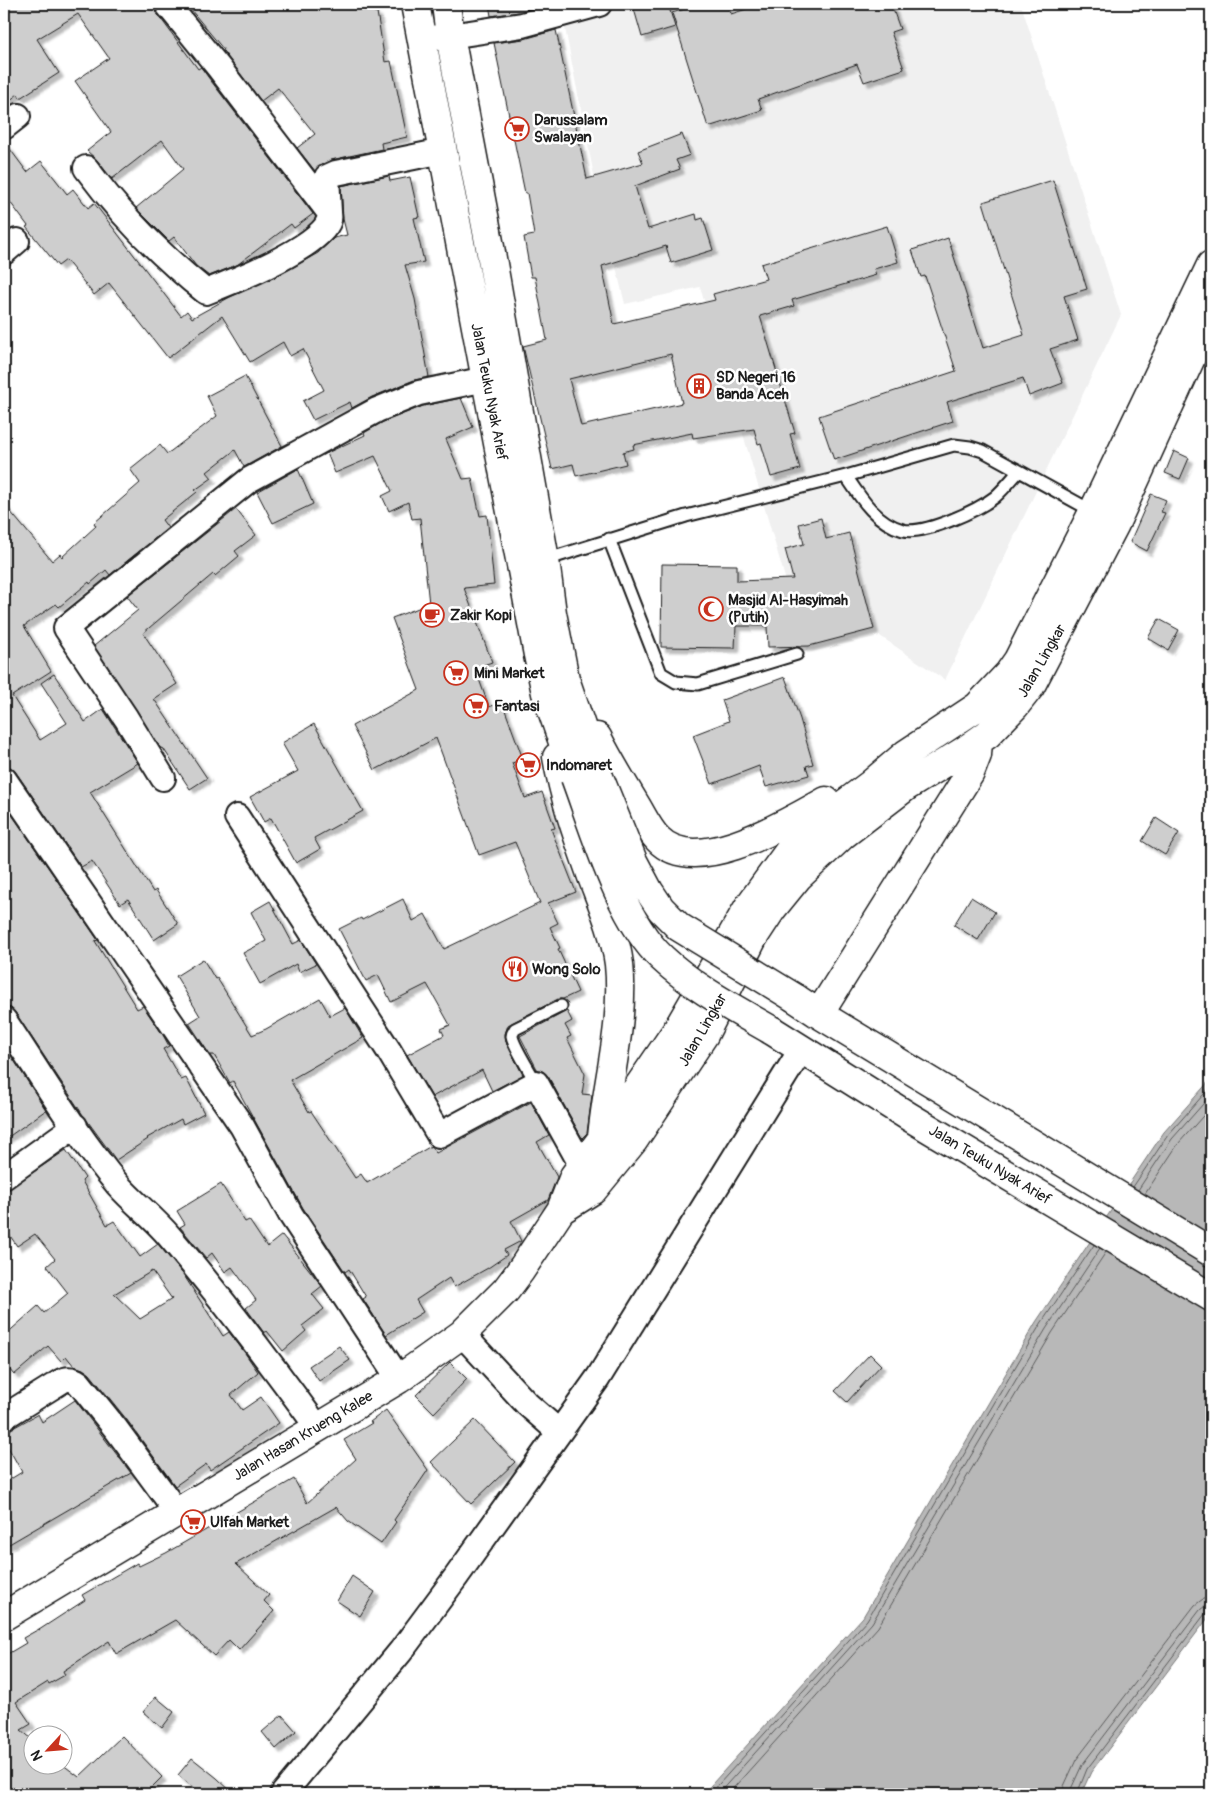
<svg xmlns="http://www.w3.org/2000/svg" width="1215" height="1798" font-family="Pangolin,sans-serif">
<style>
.built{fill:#f0f0f0;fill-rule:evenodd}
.water{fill:#b8b8b8;stroke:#7a7a7a}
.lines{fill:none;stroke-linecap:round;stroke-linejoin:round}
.shore{stroke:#5a5a5a;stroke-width:1}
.building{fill:#cecece;stroke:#1c1c1c;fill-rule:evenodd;filter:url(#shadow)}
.lane-casing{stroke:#1c1c1c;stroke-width:15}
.street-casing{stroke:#1c1c1c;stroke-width:28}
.secondary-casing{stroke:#1c1c1c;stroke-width:31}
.lane{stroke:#fff;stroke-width:11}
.street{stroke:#fff;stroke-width:24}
.secondary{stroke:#fff;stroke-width:28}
.secondary-bridge-casing{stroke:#1c1c1c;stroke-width:31;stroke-linecap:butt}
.secondary-bridge{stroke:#fff;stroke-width:28}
.labels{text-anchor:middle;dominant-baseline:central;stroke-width:5;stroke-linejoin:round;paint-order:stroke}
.poi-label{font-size:15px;font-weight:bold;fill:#1c1c1c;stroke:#fff;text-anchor:start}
.street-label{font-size:15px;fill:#1c1c1c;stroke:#fff}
</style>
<defs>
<filter id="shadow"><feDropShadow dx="4.5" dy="4.5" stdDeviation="1" flood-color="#0004"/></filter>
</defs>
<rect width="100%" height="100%" fill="#fff"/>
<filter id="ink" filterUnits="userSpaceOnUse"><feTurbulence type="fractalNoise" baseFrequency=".02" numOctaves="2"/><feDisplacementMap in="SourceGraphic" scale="10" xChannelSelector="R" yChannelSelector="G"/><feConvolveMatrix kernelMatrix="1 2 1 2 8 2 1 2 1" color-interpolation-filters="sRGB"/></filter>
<g filter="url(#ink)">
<path class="built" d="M616 4H701L672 13 708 126 762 109 728 4H762L741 11 770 95 836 72 812 4H824L837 42 856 60 864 82 903 69 891 32 900 29 891 4H1021L1121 315 945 680 880 636 807 653 700 287 625 304 595 181 564 23ZM887 226 897 262 874 269 875 275 792 300 775 311 761 263ZM948 239 983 348 1034 331 957 373 925 276 921 277 912 250ZM1067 306 1078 339 1058 346 1047 313ZM1020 369 1062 383 1029 395Z"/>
<path class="water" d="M1211 1079V1614L1091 1772 1081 1794H703L863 1617 1036 1322 1164 1132Z"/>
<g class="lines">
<path class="shore" d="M1133 1187 1168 1135 1211 1086
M1138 1190 1172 1139 1211 1095
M1145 1194 1178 1144 1211 1107
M710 1794 867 1620 1040 1325 1094 1245
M718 1794 872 1623 1046 1329 1100 1248
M728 1794 878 1627 1052 1333 1106 1252
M1063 1794 1064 1786 1076 1760 1195 1605 1203 1599 1211 1598
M1071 1794V1789L1082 1765 1200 1610 1205 1606H1211
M1077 1794 1087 1769 1205 1614 1211 1612"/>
</g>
<path class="building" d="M4 4H150L198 69 201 67 208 77 313 214 294 228 291 224 237 265 209 276 196 266 174 237 169 241 136 208 183 169 162 140 112 179 97 160 87 151 111 132 75 81 109 58 78 14 37 39 59 73 20 98 18 94 4 105Z
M186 4H372L374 12H377L385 62 391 61 407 137 381 143 382 149 331 160 321 165 315 171 297 148 315 134 278 88 261 101 223 51 224 50Z
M489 4H548L519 12 491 16Z
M651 4H668L675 27 642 37 634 9Z
M701 4H728L731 14 762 4H891L900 29 891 32 904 69 864 82 857 64 758 99 762 110 708 127 672 13Z
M556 30 587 179 643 163 638 151 682 134 690 155 676 160 680 169 635 186 648 229 696 214 697 220 703 218 713 250 671 263 666 246 602 266 614 324 715 300 713 294 766 279 761 264 887 226 898 262 874 269 876 275 792 300 794 306 760 316 795 433 790 434 800 469 771 477 761 443 758 444 754 429 693 438 692 433 633 445 634 449 623 452 626 464 576 476 573 464 552 469 523 346 547 340 535 277H531L524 237 534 235 527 193H525L494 43 524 39ZM671 354 682 403 581 426 569 379Z
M4 141 27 172 41 161 67 194 73 189 88 208 94 203 181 316 187 311 192 318 230 297 281 274 318 253 334 238 347 235 343 219 341 186 389 176 390 181 410 177 419 217 414 218 424 262 405 265 415 299 429 377 414 380 372 397 352 408 350 402 313 420 303 401 324 390 303 349 290 356 283 342 250 362 222 316 168 358 109 283 94 295 66 260 58 266 26 227 28 226 4 194Z
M1053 180 1087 289 1064 296 1078 340 1050 349 1063 383 1029 396 1023 378 947 402 953 421 834 460 819 416 956 371 925 276 921 277 912 250 948 238 983 348 1024 335 983 202Z
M245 376 282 446 244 467 235 450 207 472 212 478 195 490 197 492 162 520 168 528 110 575 106 570 90 584 89 582 59 607 56 604 24 626 51 671 12 696 40 740 67 723 41 683 54 674 85 722 103 709 138 763 90 792 153 892 156 890 178 924 154 940 128 899 120 904 92 861 81 867 15 771 4 764V504L52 561 60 554 62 557 96 526 94 523 140 483 130 469 160 445 167 454 217 416 207 396Z
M461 398 473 427 446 439 463 479 472 478 480 516 487 515 494 585 464 588 492 662 475 668 489 707 502 702 523 759 512 763 525 798 542 792 555 828 551 829 576 892 548 903 558 923 550 927 560 948 558 949 578 992 563 999H558L508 1025 505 1034 506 1042 523 1075 492 1091 482 1070 432 1097 407 1055 444 1035 441 1029 450 1025 427 984 391 1002 378 975 366 981 339 929 361 918 362 920 403 899 413 921 425 914 444 949 540 903 515 842 479 855 436 738 375 770 352 726 419 690 392 618 429 604 420 518 412 519 408 502 389 511 382 496 392 491 375 456 335 473 327 453 365 435 364 433 383 422 423 406Z
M1174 451 1189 458 1180 479 1165 473Z
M298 469 313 504 273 523 257 492Z
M1151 494 1166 500 1161 512 1165 513 1147 551 1130 542Z
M236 509 256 535 235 551 239 556 215 576 213 574 143 633 177 684 154 699 207 778 190 789 163 748 161 749 94 646 138 610 127 596Z
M821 518 826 539 849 533 874 629 809 646 768 647 767 626H736L735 648 661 647 662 564 737 565V581L793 579 785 549 804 544 799 524Z
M1159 619 1179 630 1168 650 1148 638Z
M785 677 800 719 813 764 806 766 809 775 766 787 759 766 712 784 693 735 729 721 722 700Z
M314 724 363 811 314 838 320 849 296 863 271 818 264 822 250 797 298 771 282 743Z
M6 806 98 940 95 941 137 1009 143 1006 163 1035 169 1046 163 1049 181 1080 186 1078 204 1113 183 1124 181 1119 147 1138 148 1139 116 1160 83 1115 15 1012 11 1008 4 1006V808Z
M1156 818 1179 833 1165 855 1142 841Z
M971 897 995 912 978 940 954 925Z
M270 901 293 944 301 940 316 964 299 972 296 964 260 984 243 953 266 941 251 912Z
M203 959 215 979 217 978 252 1035 266 1029 320 998 330 1016 345 1008 363 1038 290 1080 309 1112 311 1111 355 1178 361 1174 367 1183 431 1146 436 1153 531 1102 549 1135 537 1142 557 1177 548 1200 511 1221 521 1241 504 1250 507 1255 488 1268 454 1287 449 1278 416 1300 423 1312 386 1335 363 1299 366 1297 349 1269 345 1272 303 1208 233 1081 230 1083 214 1055H210L189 1023 200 1016 176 976Z
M567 1011 572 1021 565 1025 571 1036 567 1038 585 1074 582 1094 592 1095 587 1133 582 1138 548 1076 544 1072 537 1069 520 1036Z
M8 1051 46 1110 4 1140V1052Z
M66 1150 85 1178 82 1181 107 1225 114 1221 140 1257 158 1244 183 1274 223 1336 229 1332 245 1353 258 1372 231 1395 242 1410 261 1397 279 1423 210 1470 206 1464 175 1486 127 1420 90 1374 83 1369 74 1366 66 1356 61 1361 48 1346 14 1375 4 1363V1336L38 1306 44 1313 68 1293 47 1266 55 1259 35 1234 17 1246 4 1227V1192ZM152 1271 172 1299 140 1319 114 1294Z
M221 1184 245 1222 249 1220 267 1247 282 1235 322 1286 312 1294 324 1309 302 1326 306 1331 283 1351 267 1331 264 1333 246 1308 256 1300 232 1267 225 1272 212 1253 206 1258 180 1227 185 1224 177 1211Z
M339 1346 350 1360 319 1381 309 1366Z
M870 1354 881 1365 847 1402 835 1391Z
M450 1362 467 1379 434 1413 416 1395Z
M75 1400 131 1473 4 1547V1483L22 1472 4 1440V1433L38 1414 42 1422Z
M386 1410 428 1470 394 1520 396 1522 381 1544 348 1521 336 1507 236 1564 269 1595 264 1601 274 1611 239 1650 229 1640 214 1656 175 1620 116 1654 109 1641 63 1671 65 1675 49 1684 48 1682 16 1702 31 1724 21 1730 32 1739V1766H62V1764L79 1777 122 1736 162 1777 145 1794H4V1656L26 1643 23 1638 39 1629V1630L85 1600 82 1595 137 1563 139 1566 166 1553 294 1479 307 1503 356 1459 344 1440 372 1423 370 1422Z
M475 1420 515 1462 471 1504 431 1462Z
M352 1576 375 1592 360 1616 337 1601Z
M156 1697 174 1712 162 1728 143 1712Z
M282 1715 296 1731 276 1749 262 1732Z
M192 1758 217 1778 234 1794H201L178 1775Z"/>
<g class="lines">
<g class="lane-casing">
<path id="lane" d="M846 476C860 497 876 523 903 530 925 535 978 510 995 497 1004 489 1011 480 1019 471
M609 539 661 673 676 682 698 684 797 654
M545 560 686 516 846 476 954 445 970 447 983 451 1094 512
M536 1083C531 1073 513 1045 512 1036 512 1033 514 1031 515 1029L561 1006"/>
</g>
<g class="street-casing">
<path id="street" d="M421 39 450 36 522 25 599 4
M4 127 18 116
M86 168C120 214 161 256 206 292 232 282 321 247 329 220 330 218 329 215 329 212L219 68 167 4
M329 212 327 177 336 173 443 151
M4 252 17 241
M163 778 126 718 66 628 249 480 377 410 419 393 486 379
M4 779 242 1126 291 1215 399 1379
M237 817 389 1051 439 1135 536 1083 582 1166
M4 1020C41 1075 75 1134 118 1185 134 1203 154 1218 169 1236 222 1298 270 1362 318 1428
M4 1177 75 1126
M462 1334 527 1404 559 1432
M4 1417 60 1382C67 1378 72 1378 79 1383L116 1429 177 1512
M283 1794 401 1651 456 1577 598 1378 801 1050"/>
</g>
<g class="secondary-casing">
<path id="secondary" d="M415 4 538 655 546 693 575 777
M446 4 450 36 490 247 545 560 552 613 565 679 595 767
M597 737C609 761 623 784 637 807 643 817 649 830 658 839 696 879 788 822 826 801
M557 757C564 798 578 838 592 877 603 906 615 934 619 964 625 1023 607 1080 602 1138
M795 998 819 1014 1211 1252
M819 1014 970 773 977 755 978 741
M771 1030 908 1116 1211 1297
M561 1210 593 1190 634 1140 704 1035 753 938 772 909 798 877 843 835 907 786 964 751 988 734 1015 706 1030 687 1115 524 1211 314
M4 1616 399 1379 462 1334 506 1290 521 1270 561 1210 574 1176 615 1121 677 1030 749 906 797 840 871 784 906 754 977 707 1009 673 1018 660 1093 512 1211 265"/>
</g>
<use href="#lane" class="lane"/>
<use href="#street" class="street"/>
<use href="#secondary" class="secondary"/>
<g class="secondary-bridge-casing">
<path id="secondary-bridge" d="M595 767 633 861 649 891 661 909 679 927 795 998
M575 777C595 831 620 919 662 958 694 988 733 1008 771 1030"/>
</g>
<use href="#secondary-bridge" class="secondary-bridge"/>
</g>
</g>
<defs>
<g id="supermarket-ring" transform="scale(1.25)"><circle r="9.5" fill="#fff" stroke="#c8321e" stroke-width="1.5"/><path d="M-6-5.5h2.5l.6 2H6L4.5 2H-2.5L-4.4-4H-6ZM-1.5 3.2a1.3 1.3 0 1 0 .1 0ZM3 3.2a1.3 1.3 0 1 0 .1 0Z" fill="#c8321e"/></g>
<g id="building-ring" transform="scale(1.25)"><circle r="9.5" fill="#fff" stroke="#c8321e" stroke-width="1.5"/><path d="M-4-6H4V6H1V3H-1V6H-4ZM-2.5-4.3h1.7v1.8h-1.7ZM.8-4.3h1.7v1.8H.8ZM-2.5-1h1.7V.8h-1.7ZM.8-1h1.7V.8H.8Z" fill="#c8321e"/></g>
<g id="mosque-ring" transform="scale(1.25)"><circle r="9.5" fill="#fff" stroke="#c8321e" stroke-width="1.5"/><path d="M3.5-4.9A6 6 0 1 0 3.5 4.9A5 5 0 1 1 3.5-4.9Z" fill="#c8321e"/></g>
<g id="cafe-ring" transform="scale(1.25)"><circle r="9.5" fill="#fff" stroke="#c8321e" stroke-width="1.5"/><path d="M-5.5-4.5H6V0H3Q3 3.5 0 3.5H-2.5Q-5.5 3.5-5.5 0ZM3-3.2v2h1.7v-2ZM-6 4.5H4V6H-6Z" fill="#c8321e"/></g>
<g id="restaurant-ring" transform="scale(1.25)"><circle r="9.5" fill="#fff" stroke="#c8321e" stroke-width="1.5"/><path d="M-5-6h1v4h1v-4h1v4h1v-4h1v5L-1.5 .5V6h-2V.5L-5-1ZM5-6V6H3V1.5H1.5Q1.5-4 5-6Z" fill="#c8321e"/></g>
</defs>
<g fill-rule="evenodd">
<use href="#supermarket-ring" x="517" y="129"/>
<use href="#building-ring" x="699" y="386"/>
<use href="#mosque-ring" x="711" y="609"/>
<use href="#cafe-ring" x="432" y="615"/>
<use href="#supermarket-ring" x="456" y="673"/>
<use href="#supermarket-ring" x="476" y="706"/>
<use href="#supermarket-ring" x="528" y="765"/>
<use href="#restaurant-ring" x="515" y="969"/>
<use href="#supermarket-ring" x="193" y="1522"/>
</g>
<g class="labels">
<g class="poi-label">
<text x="534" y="120">Darussalam<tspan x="534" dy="17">Swalayan</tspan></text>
<text x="716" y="377">SD Negeri 16<tspan x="716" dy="17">Banda Aceh</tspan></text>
<text x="728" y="600">Masjid Al-Hasyimah<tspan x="728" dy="17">(Putih)</tspan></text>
<text x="450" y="615">Zakir Kopi</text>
<text x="474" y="673">Mini Market</text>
<text x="494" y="706">Fantasi</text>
<text x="546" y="765">Indomaret</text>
<text x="532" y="969">Wong Solo</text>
<text x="210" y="1522">Ulfah Market</text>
</g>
<g class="street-label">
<text transform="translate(489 392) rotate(79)">Jalan Teuku Nyak Arief</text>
<text transform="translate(1042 661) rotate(-60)">Jalan Lingkar</text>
<text transform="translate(703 1030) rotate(-60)">Jalan Lingkar</text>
<text transform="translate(990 1165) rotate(31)">Jalan Teuku Nyak Arief</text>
<text transform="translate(303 1436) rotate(-31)">Jalan Hasan Krueng Kalee</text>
</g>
</g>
<rect width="1215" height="1798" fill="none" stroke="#fff" stroke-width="20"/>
<rect x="10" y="10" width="1195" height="1778" fill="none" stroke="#1c1c1c" stroke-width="2" filter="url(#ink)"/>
<g transform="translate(48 1750) rotate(244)"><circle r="24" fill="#ffffff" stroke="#a4a4a4"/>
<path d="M0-4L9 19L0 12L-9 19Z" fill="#c8321e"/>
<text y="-8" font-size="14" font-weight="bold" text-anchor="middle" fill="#1c1c1c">N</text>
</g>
</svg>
